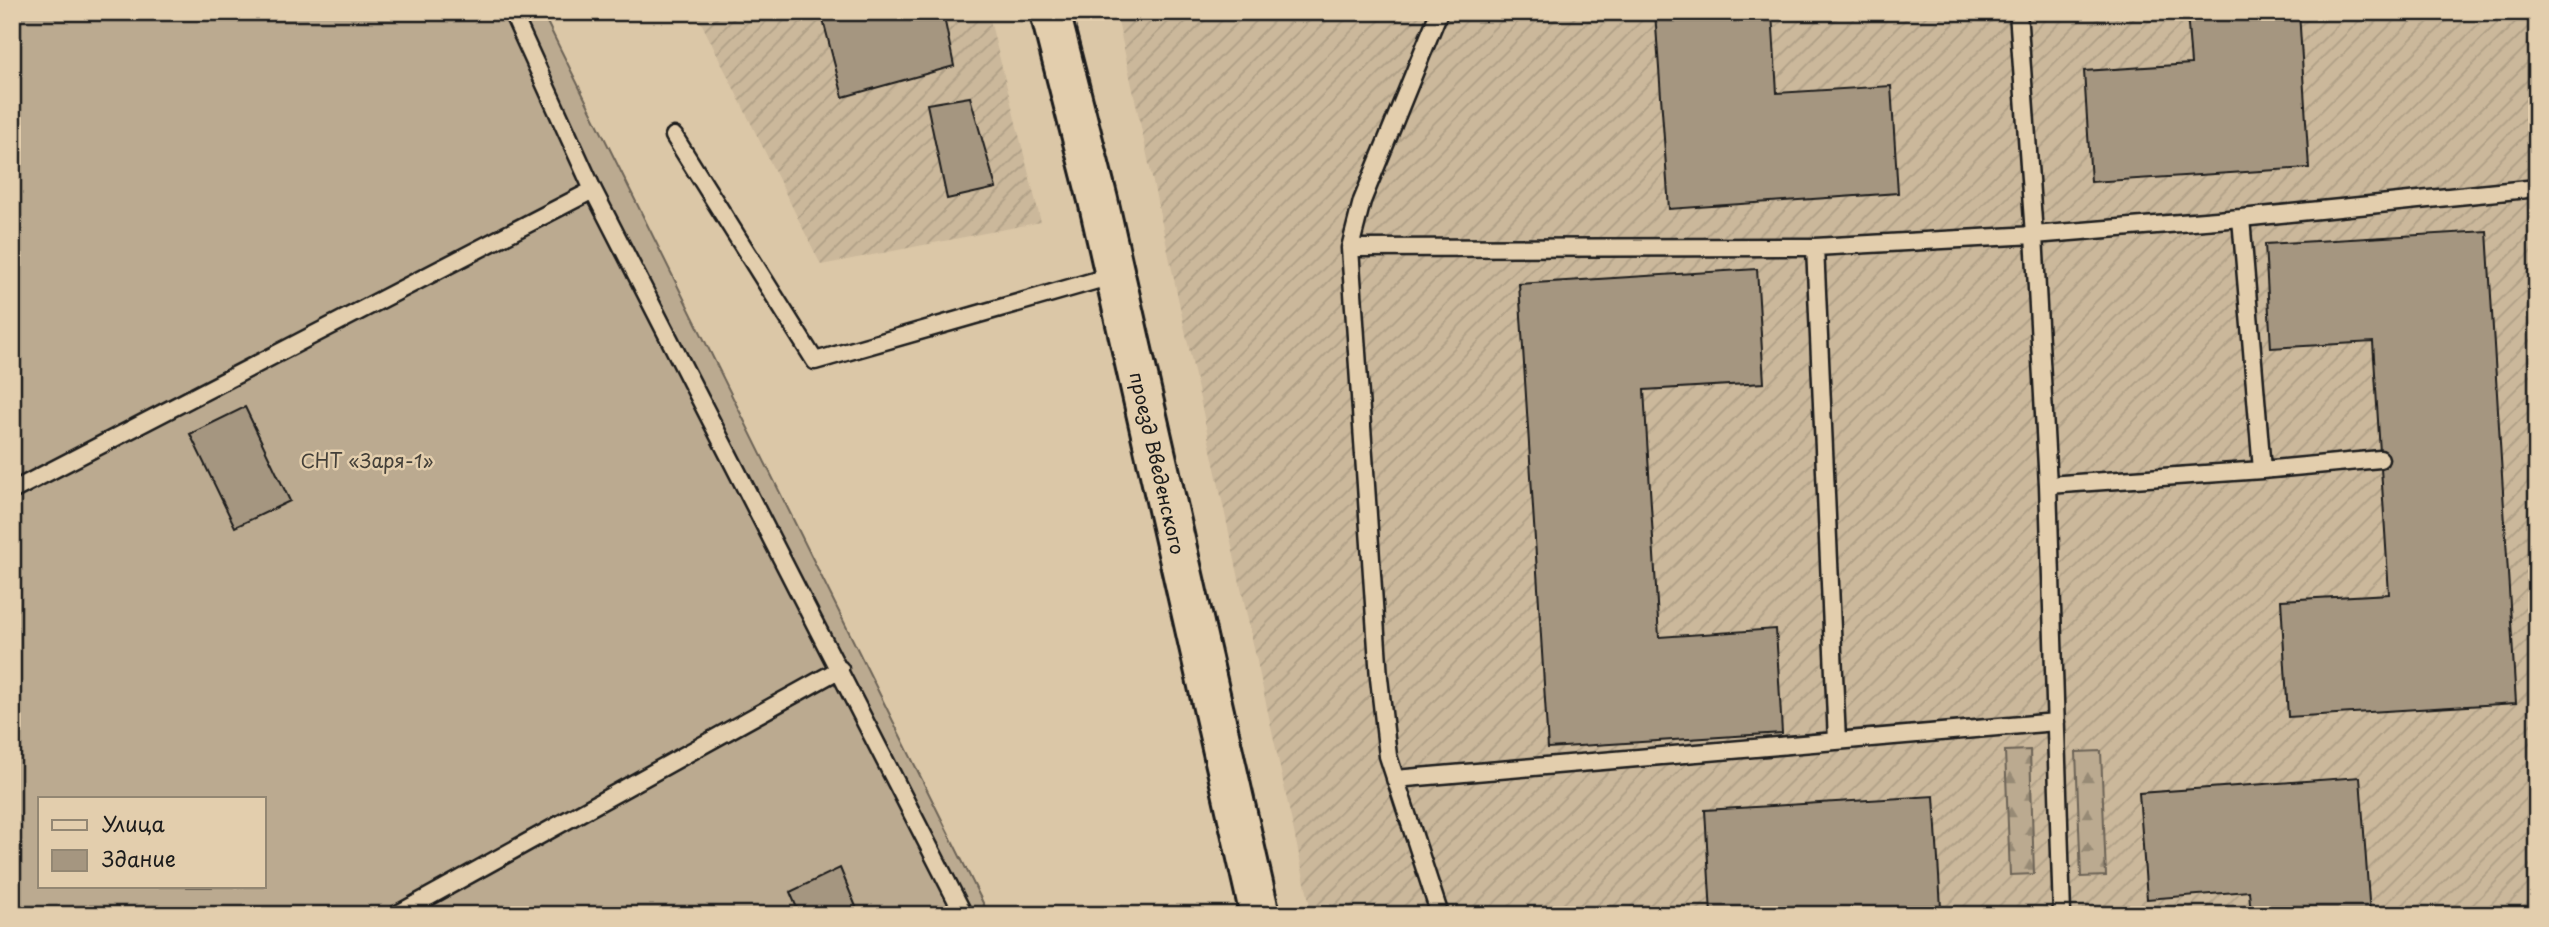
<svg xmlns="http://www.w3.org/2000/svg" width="2549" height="927" font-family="'Playpen Sans',sans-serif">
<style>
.industrial{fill:url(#industrial-furrows)}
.forest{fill:url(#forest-firs);stroke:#6c6356;stroke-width:2}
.garden{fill:#bbaa90;stroke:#6c6356;stroke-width:2;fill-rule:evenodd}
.building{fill:#a59680;stroke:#1c1c1c;stroke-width:2}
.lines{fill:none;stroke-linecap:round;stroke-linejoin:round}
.service-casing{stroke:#1c1c1c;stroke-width:21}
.tertiary-casing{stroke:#1c1c1c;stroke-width:44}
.service{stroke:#e3cead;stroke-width:16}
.tertiary{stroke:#e3cead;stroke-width:38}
.labels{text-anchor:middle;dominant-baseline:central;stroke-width:5;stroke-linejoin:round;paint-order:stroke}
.park-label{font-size:19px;fill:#444039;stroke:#e3cead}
.street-label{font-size:19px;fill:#1c1c1c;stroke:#e3cead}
</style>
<defs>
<pattern id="industrial-furrows" width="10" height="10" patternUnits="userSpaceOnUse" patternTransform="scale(1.75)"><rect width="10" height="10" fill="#cbb89b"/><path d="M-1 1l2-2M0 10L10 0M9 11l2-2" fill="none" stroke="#ae9e85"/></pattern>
<pattern id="forest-firs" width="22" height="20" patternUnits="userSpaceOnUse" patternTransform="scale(1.75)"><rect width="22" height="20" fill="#bbaa90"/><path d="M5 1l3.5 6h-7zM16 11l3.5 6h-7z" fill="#978a75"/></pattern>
</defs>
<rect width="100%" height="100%" fill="#dbc7a7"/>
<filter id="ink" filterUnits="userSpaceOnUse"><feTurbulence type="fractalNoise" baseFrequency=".0143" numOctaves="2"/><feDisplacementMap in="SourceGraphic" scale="14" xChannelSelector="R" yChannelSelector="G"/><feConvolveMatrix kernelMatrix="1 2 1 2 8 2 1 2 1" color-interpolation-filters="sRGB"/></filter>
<g filter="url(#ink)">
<path class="industrial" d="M696 12H988L1041 222 821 265Z
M1116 12H2537V915H1312Z"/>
<path class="forest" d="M2030 750 2034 874 2010 875 2005 751Z
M2101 751 2106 876 2081 877 2076 752Z"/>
<path class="garden" d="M12 12H542L989 915H12ZM40 799H264V887H40Z"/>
<path class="building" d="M821 12H943L954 66 843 97Z
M1655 12H1772L1777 93 1891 86 1898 193 1669 209Z
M2187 12H2299L2309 168 2091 182 2084 71 2191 64Z
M970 97 996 188 947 199 927 104Z
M2487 231 2516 703 2288 717 2281 600 2389 594 2373 342 2271 348 2265 244Z
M1757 269 1764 383 1644 390 1659 637 1776 629 1782 733 1548 748 1519 284Z
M245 407 290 501 235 527 190 434Z
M2360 777 2370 915H2251L2249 891 2147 899 2139 793Z
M1934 796 1941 908 1828 915H1711L1705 810Z
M840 868 859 914 800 915 790 892Z"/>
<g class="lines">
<g class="service-casing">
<path id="service" d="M512 12 593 190 964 915
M1439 12 1362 201 1350 248 1379 678 1388 756 1440 915
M674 136 815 361 1115 275
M1350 248 1815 247
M2380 459 2262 470 2241 218 2537 188
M2048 485 2034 235 2241 218
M12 491 593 190
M1837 741 1815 247 2034 235 2018 12
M1395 779 2056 722
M396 915 840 669
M2062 915 2048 485 2262 470"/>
</g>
<g class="tertiary-casing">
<path id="tertiary" d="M1050 12 1098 200 1260 915"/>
</g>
<use href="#service" class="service"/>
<use href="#tertiary" class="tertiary"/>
</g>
</g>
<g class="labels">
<g class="park-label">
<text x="367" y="460">СНТ «Заря-1»</text>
</g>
<g class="street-label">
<text transform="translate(1158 463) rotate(77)">проезд Введенского</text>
</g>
</g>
<rect width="2549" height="927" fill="none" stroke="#e3cead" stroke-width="42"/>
<rect x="21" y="21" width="2507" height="885" fill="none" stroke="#1c1c1c" stroke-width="2.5" filter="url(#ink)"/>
<rect x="38" y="797" width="228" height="91" fill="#e3cead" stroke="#938773" stroke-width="2"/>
<rect x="52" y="820" width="35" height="10" fill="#e3cead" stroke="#938773" stroke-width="2"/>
<text x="102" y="832" font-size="21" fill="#1c1c1c">Улица</text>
<rect x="52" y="850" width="35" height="21" fill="#a59680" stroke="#938773" stroke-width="2"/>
<text x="102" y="867" font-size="21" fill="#1c1c1c">Здание</text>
</svg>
